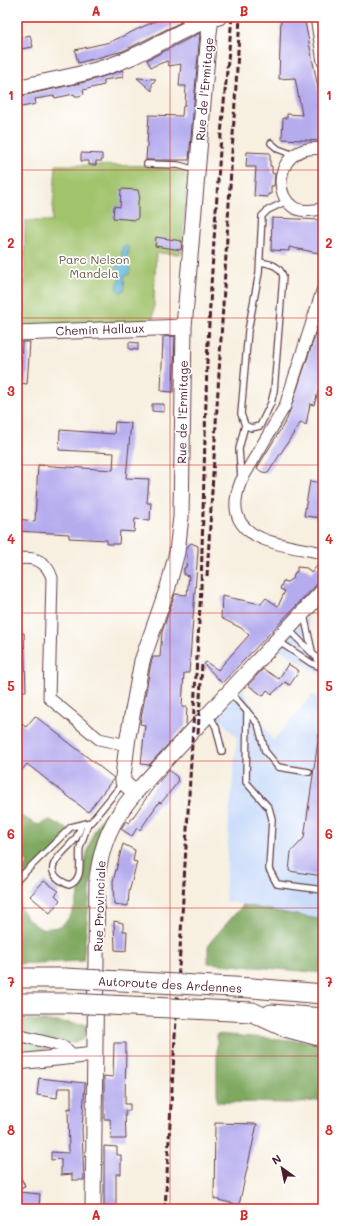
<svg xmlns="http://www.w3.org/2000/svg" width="340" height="1226" font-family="Mali,sans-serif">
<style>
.built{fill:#cadcf9}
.green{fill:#a1c36c;stroke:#76714c}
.forest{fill:#80a960;stroke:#656446}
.water{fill:#5bb7d9;stroke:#526b82}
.building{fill:#b5acee}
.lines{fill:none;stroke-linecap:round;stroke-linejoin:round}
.lane-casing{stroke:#643e46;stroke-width:8}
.street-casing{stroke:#643e46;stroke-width:13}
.secondary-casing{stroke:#643e46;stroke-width:17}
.highway-casing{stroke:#643e46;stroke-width:21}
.lane{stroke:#fff;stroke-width:5.5}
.street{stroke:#fff;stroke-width:11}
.secondary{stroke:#fff;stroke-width:15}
.highway{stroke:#fff;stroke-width:19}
.rail{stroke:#4a1f2b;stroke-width:3;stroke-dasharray:6 3;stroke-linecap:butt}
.highway-bridge-casing{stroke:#643e46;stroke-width:21;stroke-linecap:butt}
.highway-bridge{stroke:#fff;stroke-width:19}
.grid{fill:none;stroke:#d62828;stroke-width:1;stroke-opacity:0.55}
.labels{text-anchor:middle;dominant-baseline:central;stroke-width:3.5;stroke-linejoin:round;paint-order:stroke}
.street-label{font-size:12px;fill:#4a1f2b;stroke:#fff}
.park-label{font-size:12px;fill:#685842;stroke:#fff}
.neatline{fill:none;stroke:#d62828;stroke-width:1.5}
.grid-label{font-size:13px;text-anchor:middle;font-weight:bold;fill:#d62828}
</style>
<rect width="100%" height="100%" fill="#fff"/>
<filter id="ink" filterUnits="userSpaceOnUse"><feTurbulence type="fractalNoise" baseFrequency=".025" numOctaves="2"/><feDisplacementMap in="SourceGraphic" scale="8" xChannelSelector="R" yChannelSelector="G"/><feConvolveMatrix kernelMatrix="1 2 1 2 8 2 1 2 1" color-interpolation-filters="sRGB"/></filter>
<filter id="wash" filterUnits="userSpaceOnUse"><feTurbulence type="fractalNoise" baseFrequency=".012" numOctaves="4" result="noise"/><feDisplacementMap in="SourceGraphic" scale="16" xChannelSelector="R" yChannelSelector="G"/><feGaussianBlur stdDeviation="0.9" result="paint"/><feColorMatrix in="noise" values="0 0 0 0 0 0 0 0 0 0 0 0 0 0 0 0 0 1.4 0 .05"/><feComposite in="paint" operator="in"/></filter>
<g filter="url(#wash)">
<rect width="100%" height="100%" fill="#f7efdf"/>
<path class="built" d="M307 617 315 652 323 661V677L281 650H276Z
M242 688 273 741 313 694 323 701V920L225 901 229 818 237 738 216 715Z"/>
<path class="green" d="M56 165 176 166 188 177 181 254 156 253 153 326 24 330 25 221H52Z"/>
<path class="forest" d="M117 803 109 815 97 842 91 881 83 961 17 964V878L28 863 17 856V814L38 825 50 820 74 833 32 875 18 896C21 914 27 919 41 929 47 928 58 928 62 925 92 901 73 834 117 803Z
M243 905 323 920V973L208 963V947L211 941Z
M17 1019 88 1024 83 1040 17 1056Z
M217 1034 315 1042 323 1045V1100L296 1103 217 1102Z"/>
<path class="water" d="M123 246H127L129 249 126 262 130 269 129 274 124 276 125 289 121 292 117 289 120 276 116 269 121 262Z"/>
<g id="blocks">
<path class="building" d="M164 17H179L181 22 123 51 78 63 75 50 110 42Z
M281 17H304L323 113V141L282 139 283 118H287V114L302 115 295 78 279 79Z
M200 33 189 160H146L149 115 182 116 183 106H185L186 86H179L181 64 169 66 167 61 151 67 147 60Z
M30 35 33 47 21 49 19 38Z
M123 70V77L104 80V85L83 90 84 94 79 96H75L74 94 55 98 54 96 35 99 36 104 22 107 20 102 17 103V97L89 81Z
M137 78 156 79 152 84V91Z
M247 152 270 153V166H272V173L275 174 274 186H271V194H268V197L254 196 256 167H246Z
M81 153 102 154V161H96V165H89V161H81Z
M121 189 138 190 140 199 138 200V217L136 220 113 218 114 206 120 207Z
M272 218 323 220V254L289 247V251L271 250Z
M156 237 182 241 181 250 155 246Z
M323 312V377L314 405 310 404 306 425 301 422 268 473 262 472 257 468 287 419Z
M175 336 173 392 161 391 163 337Z
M22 342H30L27 384 20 383Z
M129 342 138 343V350L129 349Z
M152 404H164V412L152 411Z
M115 422 131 423 126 478 149 479 147 503H151L150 520 135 519 134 532 120 531 119 544H107V540L69 538V534L17 531V519L35 521 38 465 113 470 114 453 59 450 60 430 114 434Z
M310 481 323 483V518L304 516Z
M191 543 198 546V550L189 673H184L182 707H187L186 725 149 765 141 764 145 725 140 724 151 663 153 657H160L162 632 175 594 187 595 189 576 184 575V568L186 567 188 546Z
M317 566 323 572V578L222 683 204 664 206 662 218 670 249 635 241 628 221 618 222 596 261 604 266 598 278 606 285 591 280 589 283 581 287 582 293 578 295 572H297V567L307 568 311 573Z
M24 633 26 691H17V634Z
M288 664 299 671 290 685 285 682 272 694 267 690 263 696 248 685 263 669 279 679Z
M35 716 114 778 88 812 27 764 17 776V720L26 727Z
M319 734H323V876L289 871 291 852 304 838Z
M169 770 177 777 178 782 161 803 159 802 140 830 137 828 132 836 121 829 126 821 129 823 151 791Z
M123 844 135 850 133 861 137 862 129 892 128 906 114 904 113 881Z
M44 881 59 891 55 895 60 900 50 913 30 896Z
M114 921 123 923V931H127L126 951 115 950Z
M114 1043H126L125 1104H130V1111H125L126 1139H111L110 1119H104V1076L113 1077Z
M39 1078 85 1083 82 1130 84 1180H72V1174L61 1175V1159L51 1160V1152L69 1153 68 1108 71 1109V1088H58L57 1098 37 1095Z
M215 1123 257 1124 239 1205 214 1199Z
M104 1146 117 1147V1155H121V1174H116V1209H104Z
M19 1192 40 1194 39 1209 18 1207Z"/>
</g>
</g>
<g filter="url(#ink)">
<use href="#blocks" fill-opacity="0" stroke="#643e46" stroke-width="1"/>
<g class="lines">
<g class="lane-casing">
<path id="lane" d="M271 143 278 149 294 155
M147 164 178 165 196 170
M260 262C271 264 279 265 283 276L274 391 271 403 260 426 251 428 245 425 241 414 248 331 259 273 262 216 268 210 287 201
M241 478 239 449 245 425
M304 615 312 651
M289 630 317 658 320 666
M278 641 311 663 323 668
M230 692 258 724 265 751 278 767 309 772
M247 711 246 782 269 808 272 819 269 869 277 884 323 890
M209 715 216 727 222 751
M81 826C80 830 78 834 76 838 63 855 35 870 69 885 85 879 78 860 80 848 82 840 86 832 88 823
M17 880 71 827 91 822 122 784
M17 1179 21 1185"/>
</g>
<g class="street-casing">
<path id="street" d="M186 17 198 23
M316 17 323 62
M323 149C314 148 307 148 299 152 279 161 274 193 293 207 301 213 314 210 323 209
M323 288 285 406 241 481C217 542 282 544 323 553
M17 559C34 556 47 561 52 578L49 698 99 739 127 745
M17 1035 62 1046 69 1051 70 1058"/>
</g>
<g class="secondary-casing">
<path id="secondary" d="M17 88C53 79 93 74 127 59 158 46 185 26 219 17
M17 333 184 327
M135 793 123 782V776L128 737 142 661 168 587 177 552 181 517 184 327 209 33 211 17
M17 1062 95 1054
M93 1209 97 878C102 843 111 821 135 793L323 591"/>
</g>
<g class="highway-casing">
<path id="highway" d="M17 978H65
M252 988 323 994
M17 1003H68
M252 1012 285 1027 323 1037
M271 1014 323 1018"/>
</g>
<use href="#lane" class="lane"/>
<use href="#street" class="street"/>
<use href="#secondary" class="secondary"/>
<use href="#highway" class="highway"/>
<path class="rail" d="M207 576 240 17
M198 734 202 664
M165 1209 201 588 207 362 211 286 221 135 232 17"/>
<g class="highway-bridge-casing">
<path id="highway-bridge" d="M65 978 252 988
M68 1003 252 1012"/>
</g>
<use href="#highway-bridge" class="highway-bridge"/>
</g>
</g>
<path class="grid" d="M170 17V1209M17 170H323M17 318H323M17 465H323M17 613H323M17 761H323M17 908H323M17 1056H323"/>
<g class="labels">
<g class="street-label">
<text transform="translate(204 89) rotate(-85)">Rue de l'Ermitage</text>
<text transform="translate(100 329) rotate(-2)">Chemin Hallaux</text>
<text transform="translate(182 412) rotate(-89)">Rue de l'Ermitage</text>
<text transform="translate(99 906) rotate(-88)">Rue Provinciale</text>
<text transform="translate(170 984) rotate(3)">Autoroute des Ardennes</text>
</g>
<g class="park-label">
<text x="94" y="259">Parc Nelson<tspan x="94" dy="14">Mandela</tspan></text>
</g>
</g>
<rect width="340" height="1226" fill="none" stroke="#fff" stroke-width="44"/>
<g transform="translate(282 1168) rotate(327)" stroke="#ffffff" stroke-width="3" paint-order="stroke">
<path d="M0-3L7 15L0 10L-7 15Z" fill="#4a1f2b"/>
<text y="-6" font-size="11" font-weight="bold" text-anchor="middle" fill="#4a1f2b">N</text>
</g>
<rect x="22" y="22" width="296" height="1182" class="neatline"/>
<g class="grid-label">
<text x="96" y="16">A</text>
<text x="244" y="16">B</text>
<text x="11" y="100">1</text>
<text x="329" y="100">1</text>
<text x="11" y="248">2</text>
<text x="329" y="248">2</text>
<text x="11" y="396">3</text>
<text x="329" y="396">3</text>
<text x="11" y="544">4</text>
<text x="329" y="544">4</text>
<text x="11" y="691">5</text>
<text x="329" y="691">5</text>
<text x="11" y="839">6</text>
<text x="329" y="839">6</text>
<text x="11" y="987">7</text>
<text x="329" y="987">7</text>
<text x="11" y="1135">8</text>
<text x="329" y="1135">8</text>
<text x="96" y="1220">A</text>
<text x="244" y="1220">B</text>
</g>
</svg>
